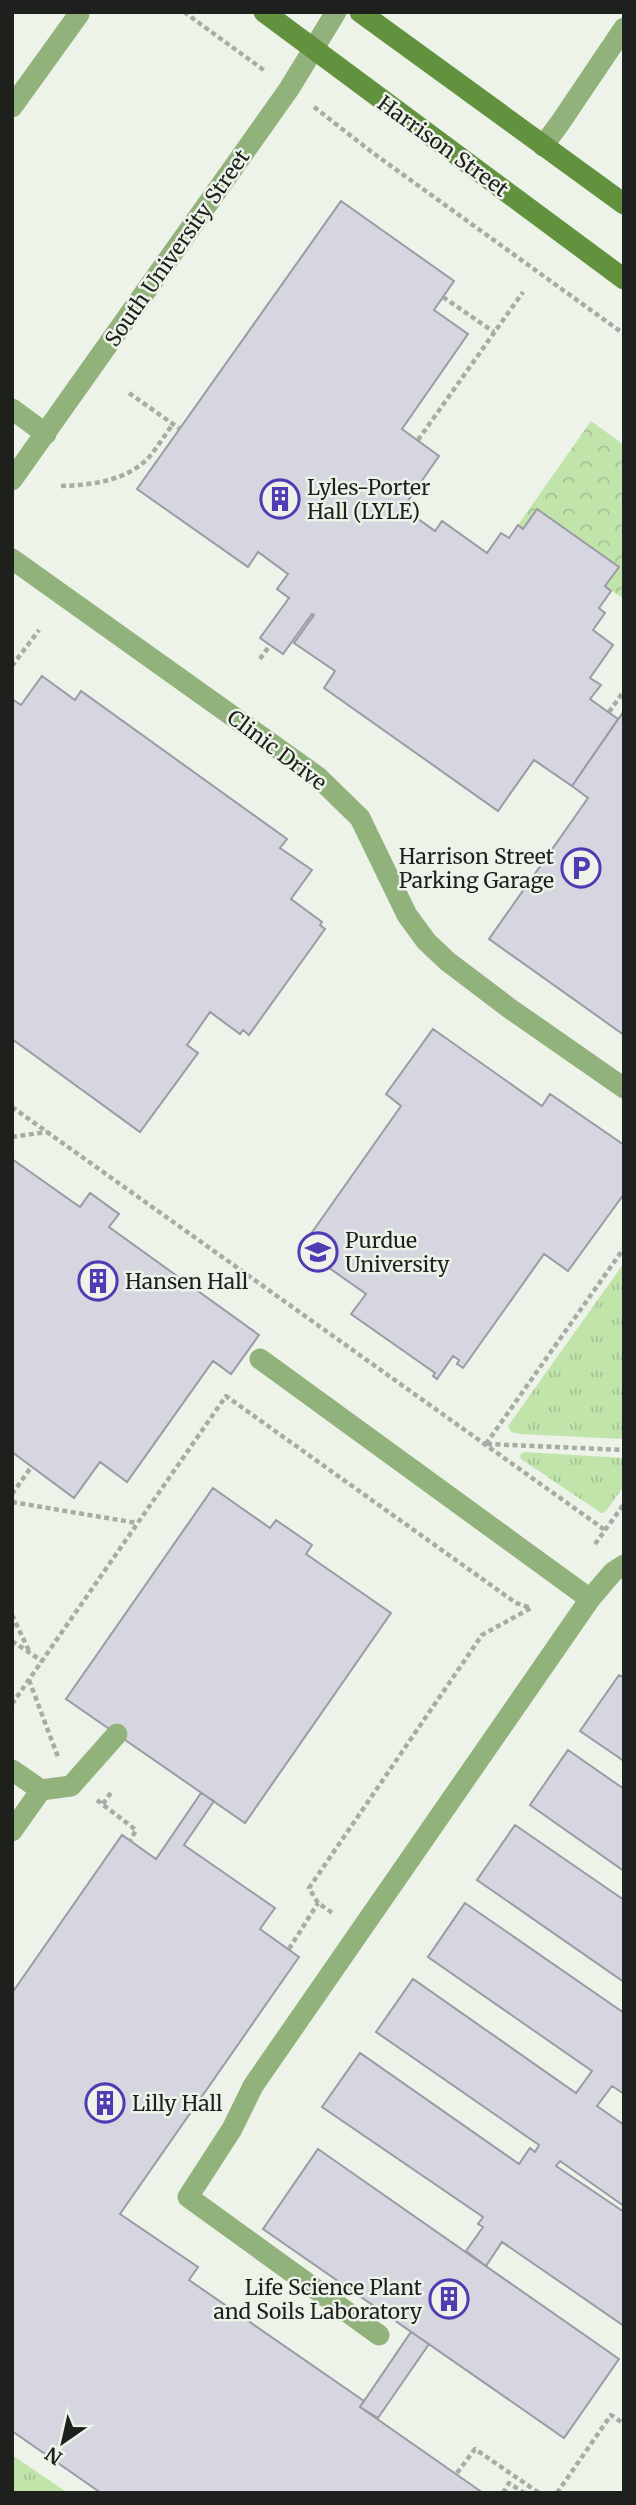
<svg xmlns="http://www.w3.org/2000/svg" width="636" height="2505" font-family="Merriweather,serif">
<style>
.grass{fill:url(#grass-tufts)}
.park{fill:url(#park-crowns)}
.building{fill:#d6d6e1;stroke:#9a9ba5;stroke-width:2}
.lines{fill:none;stroke-linecap:round;stroke-linejoin:round}
.path{stroke:#a7aca4;stroke-width:4.5;stroke-dasharray:5 3.5;stroke-linecap:butt}
.lane{stroke:#92b27c;stroke-width:21}
.street{stroke:#92b27c;stroke-width:21}
.secondary{stroke:#63923f;stroke-width:21}
.labels{text-anchor:middle;dominant-baseline:central;stroke-width:5;stroke-linejoin:round;paint-order:stroke}
.street-label{font-size:21px;fill:#1d201c;stroke:#edf3e9}
.poi-label{font-size:21px;fill:#1d201c;stroke:#edf3e9;text-anchor:start}
</style>
<defs>
<pattern id="grass-tufts" width="24" height="20" patternUnits="userSpaceOnUse" patternTransform="scale(1.75)"><rect width="24" height="20" fill="#c1e4ab"/><path d="M3 7l-1-3M5 7V3M7 7l1-3M15 17l-1-3M17 17v-4M19 17l1-3" fill="none" stroke="#a5c393"/></pattern>
<pattern id="park-crowns" width="20" height="18" patternUnits="userSpaceOnUse" patternTransform="scale(1.75)"><rect width="20" height="18" fill="#c1e4ab"/><path d="M2 6a3 3 0 1 1 6 0M12 15a3 3 0 1 1 6 0" fill="none" stroke="#a5c393"/></pattern>
</defs>
<rect width="100%" height="100%" fill="#edf3e9"/>
<path class="grass" d="M624 1263V1439L519 1434 511 1432 508 1426Z
M524 1452 624 1458V1486L606 1511 601 1513 521 1459 520 1455Z
M12 2455 68 2493H12Z"/>
<path class="park" d="M591 421 624 445V599L605 586 618 567 537 510 523 529 518 525Z"/>
<path class="building" d="M341 201 454 281 434 310 468 334 402 429 439 456 403 508 435 531 442 521 487 553 501 533 509 538 518 525 523 529 537 509 619 567 605 586 611 591 599 608 605 613 593 630 613 645 590 678 601 685 590 699 618 719 572 786 534 760 498 811 324 688 335 671 294 643 314 615 312 614 283 654 260 638 289 598 277 589 288 574 258 552 248 567 137 489Z
M42 676 75 700 81 691 287 839 280 848 312 870 291 899 322 922 320 925 325 929 249 1035 243 1030 240 1034 210 1012 187 1045 198 1053 140 1132 12 1039V699L21 705Z
M624 711V1035L489 939 588 798 572 786Z
M433 1029 542 1106 550 1094 624 1145V1194L568 1271 544 1254 463 1368 457 1364 459 1360 453 1356 437 1379 433 1376 435 1373 351 1314 366 1294 301 1248 401 1106 386 1094Z
M12 1159 80 1207 90 1193 119 1214 109 1227 259 1335 231 1374 213 1361 127 1482 100 1462 74 1498 12 1452Z
M213 1488 270 1528 276 1520 312 1545 306 1554 391 1613 245 1823 66 1699Z
M619 1675 624 1678V1761L580 1731Z
M568 1750 624 1789V1871L530 1805Z
M201 1793 214 1801 184 1845 275 1908 260 1929 299 1957 120 2214 198 2267 189 2280 364 2401 360 2407 483 2493H101L12 2431V1993L122 1835 156 1859Z
M515 1825 624 1900V1982L477 1880Z
M465 1903 624 2013V2094L612 2086 597 2106 624 2125V2206L560 2161 556 2166 624 2212V2326L502 2242 486 2266 466 2251 483 2227 478 2224 483 2217 322 2107 360 2053 519 2164 530 2148 535 2152 539 2145 376 2032 413 1979 576 2093 592 2071 428 1957Z
M318 2149 619 2359 564 2438 263 2229Z
M411 2332 429 2344 378 2418 360 2407Z"/>
<g class="lines">
<path class="path" d="M184 12 265 71
M314 107 373 153 624 334
M443 297 494 332
M129 393 180 429
M418 440 523 292
M61 486C92 485 128 481 150 456 158 446 165 435 173 424
M260 659 270 645
M12 666 39 630
M609 712 624 691
M12 1107 605 1530
M12 1137 47 1132
M486 1444 624 1248
M487 1444 624 1450
M12 1494 32 1466
M12 1502 137 1523
M595 1544 624 1504
M12 1615 30 1653
M12 1641 42 1661
M29 1680 58 1757
M12 1704 226 1396 516 1603 531 1608 482 1635 309 1888 318 1903 334 1914
M97 1800 136 1830 130 1841
M103 1804 112 1791
M289 1949 318 1903
M457 2473 475 2449 539 2493
M503 2493 509 2483 524 2493
M557 2493 611 2415 624 2424"/>
<path class="lane" d="M12 107 79 14 76 12
M543 146 560 123 624 28
M12 409 46 434
M260 1359 590 1599
M12 1770 41 1790 12 1831
M41 1790 71 1786 117 1734
M379 2335 188 2197 232 2129 253 2086 590 1599 613 1572 624 1565"/>
<path class="street" d="M12 480 289 89 336 12
M12 559 318 777 360 818 407 915 426 941 447 961 509 1008 624 1088"/>
<path class="secondary" d="M264 12 624 279
M360 12 624 204"/>
</g>
<defs>
<g id="building-ring" transform="scale(2.0125)"><circle r="9.5" fill="#edf3e9" stroke="#503bb3" stroke-width="1.5"/><path d="M-4-6H4V6H1V3H-1V6H-4ZM-2.5-4.3h1.7v1.8h-1.7ZM.8-4.3h1.7v1.8H.8ZM-2.5-1h1.7V.8h-1.7ZM.8-1h1.7V.8H.8Z" fill="#503bb3"/></g>
<g id="parking-ring" transform="scale(2.0125)"><circle r="9.5" fill="#edf3e9" stroke="#503bb3" stroke-width="1.5"/><path d="M-3.5-5.5H1a3.5 3.5 0 0 1 0 7H-1V5.5H-3.5ZM-1-3.4V-.6H.8a1.4 1.4 0 0 0 0-2.8Z" fill="#503bb3"/></g>
<g id="university-ring" transform="scale(2.0125)"><circle r="9.5" fill="#edf3e9" stroke="#503bb3" stroke-width="1.5"/><path d="M0-5L7-2L0 1L-7-2ZM-4 1L0 2.5L4 1V4Q0 6-4 4Z" fill="#503bb3"/></g>
</defs>
<g fill-rule="evenodd">
<use href="#building-ring" x="280" y="499"/>
<use href="#parking-ring" x="581" y="868"/>
<use href="#university-ring" x="318" y="1252"/>
<use href="#building-ring" x="98" y="1281"/>
<use href="#building-ring" x="105" y="2103"/>
<use href="#building-ring" x="449" y="2299"/>
</g>
<g class="labels">
<g class="street-label">
<text transform="translate(443 146) rotate(36)">Harrison Street</text>
<text transform="translate(177 248) rotate(-55)">South University Street</text>
<text transform="translate(277 750) rotate(37)">Clinic Drive</text>
</g>
<g class="poi-label">
<text x="307" y="487">Lyles-Porter<tspan x="307" dy="24">Hall (LYLE)</tspan></text>
<text x="554" y="856" text-anchor="end">Harrison Street<tspan x="554" dy="24">Parking Garage</tspan></text>
<text x="345" y="1240">Purdue<tspan x="345" dy="24">University</tspan></text>
<text x="125" y="1281">Hansen Hall</text>
<text x="132" y="2103">Lilly Hall</text>
<text x="422" y="2287" text-anchor="end">Life Science Plant<tspan x="422" dy="24">and Soils Laboratory</tspan></text>
</g>
</g>
<rect width="636" height="2505" fill="none" stroke="#1d201c" stroke-width="28"/>
<g transform="translate(63 2442) rotate(214)" stroke="#edf3e9" stroke-width="5" paint-order="stroke">
<path d="M0-5L12 26L0 18L-12 26Z" fill="#1d201c"/>
<text y="-10" font-size="19" font-weight="bold" text-anchor="middle" fill="#1d201c">N</text>
</g>
</svg>
